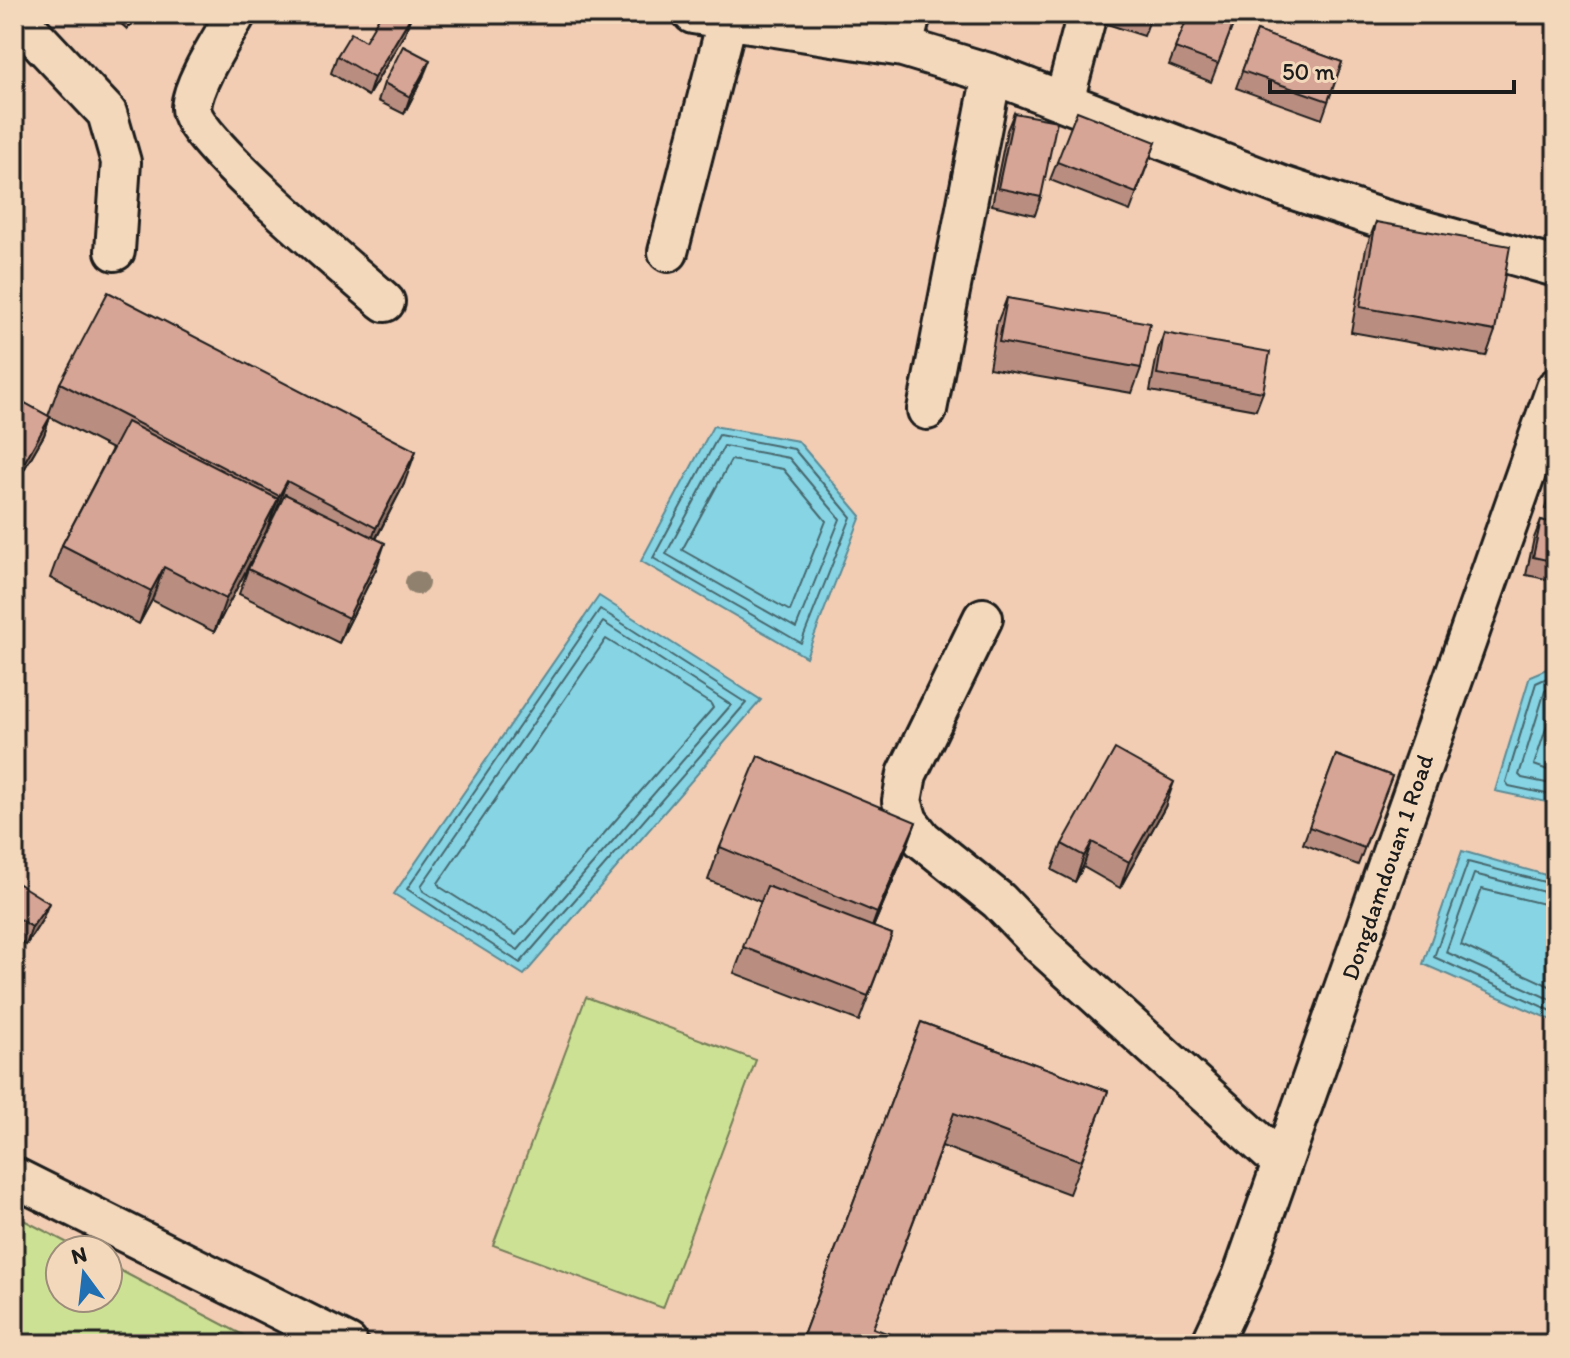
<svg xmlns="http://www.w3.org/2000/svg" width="1570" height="1358" font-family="Itim,sans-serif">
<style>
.green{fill:#cde195;stroke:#747e58;stroke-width:2}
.water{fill:#86d4e4;stroke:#5c8a94;stroke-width:2}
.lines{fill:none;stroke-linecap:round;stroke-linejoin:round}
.shore{stroke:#46666c;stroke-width:2}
.minor-casing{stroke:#1c1c1c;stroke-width:44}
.minor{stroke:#f4d8bb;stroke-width:38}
.tree{fill:#90816e}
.wall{fill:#b98e80;stroke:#1c1c1c;stroke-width:2}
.shaded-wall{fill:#967468;stroke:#1c1c1c;stroke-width:2}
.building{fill:#d7a595;stroke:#1c1c1c;stroke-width:2}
.labels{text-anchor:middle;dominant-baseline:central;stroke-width:6;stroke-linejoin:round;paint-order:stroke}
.street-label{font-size:24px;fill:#1c1c1c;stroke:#f4d8bb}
</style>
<rect width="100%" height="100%" fill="#f2cdb4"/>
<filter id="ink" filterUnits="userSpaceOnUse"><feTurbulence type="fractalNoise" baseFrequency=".0125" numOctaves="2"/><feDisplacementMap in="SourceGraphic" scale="16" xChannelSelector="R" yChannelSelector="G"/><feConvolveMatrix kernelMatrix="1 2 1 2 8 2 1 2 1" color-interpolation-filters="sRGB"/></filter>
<g filter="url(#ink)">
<path class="green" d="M586 997 756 1060 663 1308 493 1245Z
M14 1215 81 1250H60V1298H108V1264L260 1344H14Z"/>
<path class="water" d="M713 426 798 441 861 516 806 657 641 561Z
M599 596 761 700 524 975 394 894Z
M1556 665V804L1495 791 1530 676Z
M1462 851 1556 878V1022L1423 964Z"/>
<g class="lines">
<path class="shore" d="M719 435 794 449 851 517 801 643 653 558Z
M724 446 789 458 840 519 796 628 666 554Z
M731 460 783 469 826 521 790 611 682 550Z
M600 609 746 703 520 963 407 889Z
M603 622 731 705 518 950 423 891 421 886Z
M606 639 711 704 713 708 516 935 440 887 438 883Z
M1556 674 1536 683 1506 782 1509 786 1556 796
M1556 685 1545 691 1519 775 1522 778 1556 785
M1556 698 1534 765 1556 773
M1556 885 1468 862 1434 957 1556 1013
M1556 895 1474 874 1446 952 1556 1002
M1556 907 1482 889 1461 945 1556 989"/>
<g class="minor-casing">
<path id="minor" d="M14 14 107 113 121 162 115 251
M236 14C223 38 193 81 191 108 189 138 355 275 385 302
M693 14 903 47 992 74 1282 186 1379 218 1556 267
M903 47 911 14
M1064 101 1087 14
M668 252 727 21
M927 410 992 74
M983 618 907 774 902 801 908 821 922 839 999 901 1042 946 1282 1163
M14 1177 348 1344
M1211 1344 1242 1277 1556 388"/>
</g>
<use href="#minor" class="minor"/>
</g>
<circle class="tree" cx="417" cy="583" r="12"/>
<path class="wall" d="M110 14H141L127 29Z
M1107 14H1152L1144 36 1104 23Z
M1189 14H1237L1211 82 1169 65Z
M411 16 405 33 368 96 331 73 337 56Z
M1257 31 1342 62 1322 119 1236 88Z
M423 77 404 114 378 101 384 83Z
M1014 113 1041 197 1035 215 992 205 1007 130Z
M1156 142 1130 211 1050 180 1057 162Z
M1376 222 1495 331 1486 356 1351 332 1366 248Z
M1007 298 1141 368 1132 393 989 368 997 323Z
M1164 333 1263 392 1256 410 1150 391 1158 350Z
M60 383 404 484 376 539V569L339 643 239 594 248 569 275 514 214 632 152 600 139 624 50 578 62 545 112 449 48 416Z
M14 397 50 417 44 435 15 485 14 484Z
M1556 474V513L1545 509Z
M1541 520 1556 524V581L1526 575 1534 538Z
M1336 755 1392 776 1358 865 1303 844Z
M1165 807 1120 888 1083 867 1075 882 1052 870 1062 844Z
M720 847 904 855 873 927 892 934 859 1021 734 973 761 902 708 880Z
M14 881 42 920 26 945 14 937Z
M921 1022 1108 1091 1069 1194 942 1146 873 1328 800 1344Z"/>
<path class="shaded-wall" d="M133 14H141L127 29Z
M411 16 405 33 368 96 374 78Z
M430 60 423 77 404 114 410 97Z
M50 417 44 435 15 485 21 468Z
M416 451 404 484 364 561 376 528Z
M287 481 275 514 267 529 279 496Z
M278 499 266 532 214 632 226 599Z
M385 543 376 569 339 643 348 618Z
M164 567 152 600 139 624 151 591Z
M1174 782 1165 807 1120 888 1129 862Z
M916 822 904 855 865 946 877 913Z
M1092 842 1083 867 1075 882 1084 856Z
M49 903 42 920 26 945 32 927Z"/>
<path class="building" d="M381 14H408L411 16 374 78 337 56 351 33 365 41Z
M1137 14H1152L1151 18Z
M1189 14H1237L1218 64 1175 48Z
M1257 31 1342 62 1328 101 1242 71Z
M403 46 430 60 410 97 384 83Z
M1077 111 1156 142 1136 193 1057 162Z
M1014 113 1057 121 1041 197 998 188Z
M1376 222 1510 246 1495 331 1360 307Z
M108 292 416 451 376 528 287 481 279 496 60 383Z
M1007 298 1150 323 1141 368 999 342Z
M1164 333 1270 352 1263 392 1157 374Z
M14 397 50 417 21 468 14 464Z
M127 422 278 499 226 599 164 567 151 591 62 545Z
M1556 476V493L1551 492Z
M285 494 385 543 348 618 248 569Z
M1541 520 1556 524V562L1533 557Z
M1115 749 1174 782 1129 862 1092 842 1084 856 1062 844Z
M1336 755 1392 776 1364 848 1309 827Z
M758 756 916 822 877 913 720 847Z
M14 881 49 903 32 927 14 916Z
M767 886 892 934 868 996 743 947Z
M921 1022 1108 1091 1081 1161 954 1113 873 1328 916 1344H800Z"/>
</g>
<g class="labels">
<g class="street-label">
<text transform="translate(1387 867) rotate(-71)">Dongdamdouan 1 Road</text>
</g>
</g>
<rect width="1570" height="1358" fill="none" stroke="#f4d8bb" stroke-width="48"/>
<rect x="24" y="24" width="1522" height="1310" fill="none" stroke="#1c1c1c" stroke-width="3" filter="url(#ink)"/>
<g transform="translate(84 1274) rotate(345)"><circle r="38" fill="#f4d8bb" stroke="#9e8d7b" stroke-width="2"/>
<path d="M0-6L14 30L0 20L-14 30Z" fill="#1f6fb2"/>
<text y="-12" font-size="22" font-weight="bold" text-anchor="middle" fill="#1c1c1c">N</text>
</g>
<path d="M1270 80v12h244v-12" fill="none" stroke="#1c1c1c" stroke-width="4"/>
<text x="1282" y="80" font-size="24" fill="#1c1c1c" stroke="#f4d8bb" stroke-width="6" paint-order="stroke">50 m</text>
</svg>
